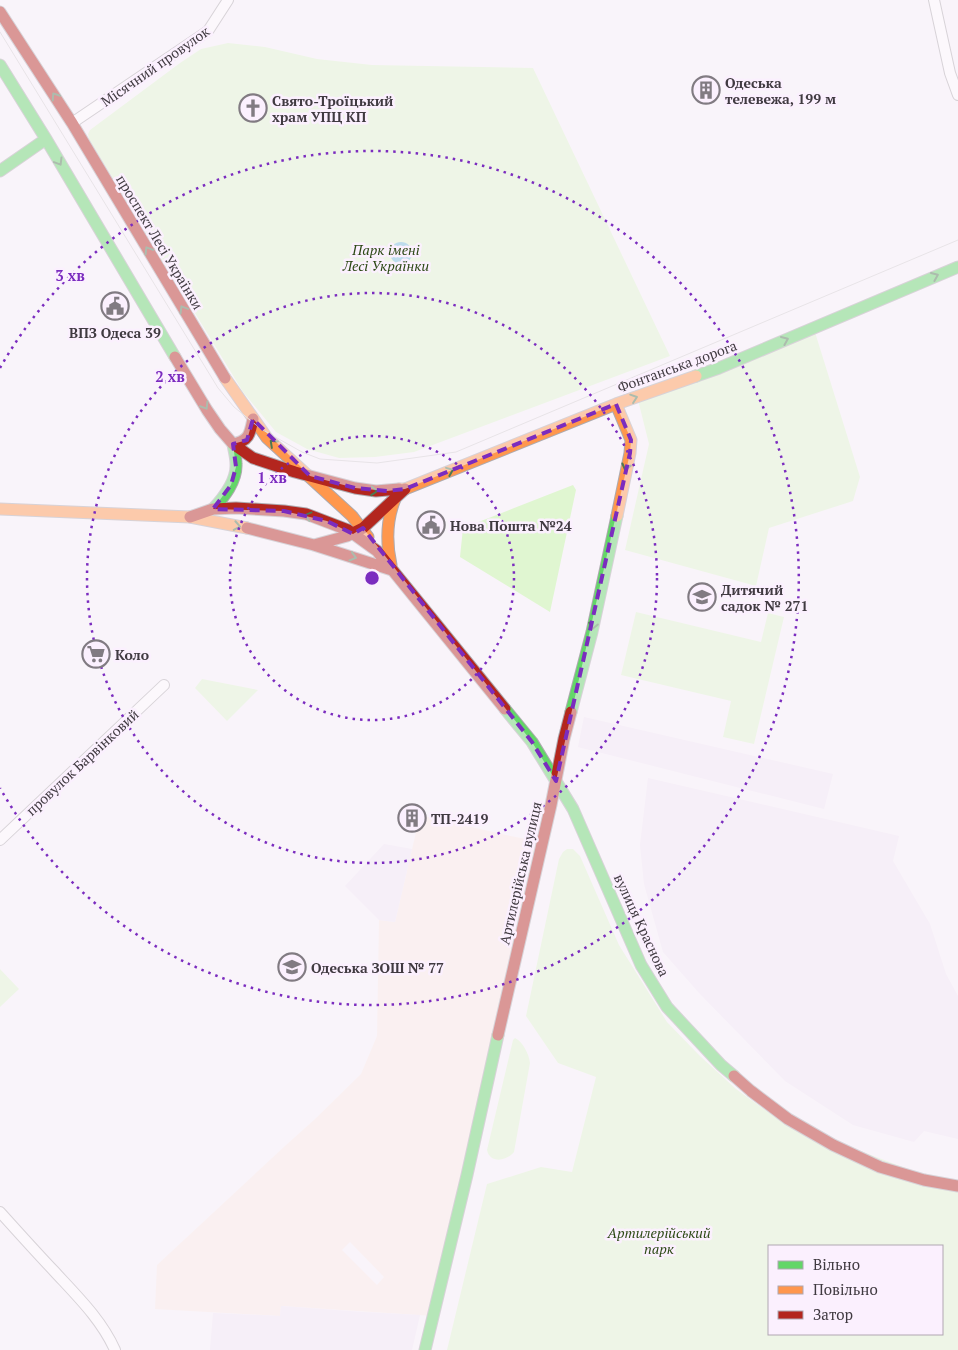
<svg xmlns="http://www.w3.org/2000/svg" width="958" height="1350" font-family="'PT Serif',serif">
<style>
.commercial{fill:#faece7;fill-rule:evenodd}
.industrial{fill:#f1e8f6}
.green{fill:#e0f6d1;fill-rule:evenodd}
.water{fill:#74bfdd}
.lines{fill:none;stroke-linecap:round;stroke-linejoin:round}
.street-casing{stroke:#aeaaaf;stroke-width:12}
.fast-casing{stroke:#aeaaaf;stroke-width:13}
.slow-casing{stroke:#aeaaaf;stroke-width:13}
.jam-casing{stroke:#aeaaaf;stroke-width:13}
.street{stroke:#fefdfe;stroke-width:10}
.fast{stroke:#63d668;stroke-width:11}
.slow{stroke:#ff974d;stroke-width:11}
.jam{stroke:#b3261e;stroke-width:11}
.tram{stroke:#d2d0d2;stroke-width:1}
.oneway{stroke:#4e7851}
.marked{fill:none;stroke:#7b2cbf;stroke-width:4;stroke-dasharray:10 6;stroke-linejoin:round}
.ring{fill:none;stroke:#7b2cbf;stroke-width:2.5;stroke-dasharray:2.5 5}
.labels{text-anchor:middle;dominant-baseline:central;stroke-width:5;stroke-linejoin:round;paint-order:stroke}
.street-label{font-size:14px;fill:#403a41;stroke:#fbf0fe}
.poi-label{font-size:14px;font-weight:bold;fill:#403a41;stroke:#fbf0fe;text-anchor:start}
.park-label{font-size:14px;font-style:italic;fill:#2c4915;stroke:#fbf0fe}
.centre{fill:#7b2cbf;stroke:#fbf0fe;stroke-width:2.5}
.ring-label{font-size:15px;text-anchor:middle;font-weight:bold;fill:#7b2cbf;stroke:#fbf0fe;stroke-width:5;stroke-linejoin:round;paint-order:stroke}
</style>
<rect width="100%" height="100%" fill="#f9f4fa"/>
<path class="commercial" d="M420 815 506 835 541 842 433 1316 281 1306 280 1316 155 1309 157 1265 285 1146 314 1120 361 1074 377 1036 379 920 395 922ZM350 1242 384 1277 377 1285 342 1250Z"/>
<path class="industrial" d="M584 717 833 774 824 809 578 747Z
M648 778 899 836 893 861 930 924 946 974 958 996V1139L924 1131 914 1142 853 1125 785 1081 700 994 663 952 644 884 640 845Z
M384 844 412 849 395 922 379 920 345 886Z
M281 1306 363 1312 420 1315 412 1350H210L213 1313 280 1316Z"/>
<path class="green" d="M228 43 265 47 317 59 372 65 533 68 670 356 414 452 375 457 339 458 307 449 276 432 243 392 89 139 88 134 90 130 180 63 201 49Z
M814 329 860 477 853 501 769 528 756 586 625 550 649 444 638 400Z
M573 485 576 490 550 612 460 557 463 528Z
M636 612 761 642 768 613 784 617 754 744 723 737 731 701 621 675Z
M202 679 258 690 227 721 195 688Z
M567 849H573L580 856 619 945 667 1022 700 1056 736 1089 779 1120 958 1188V1350H447L487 1184 541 1167 572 1172 596 1077 558 1063 526 1016 559 859 563 852ZM769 1246H942V1334H769Z
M0 969 19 989 0 1007Z
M515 1038C523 1042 529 1054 530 1063L514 1152C507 1161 490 1164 487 1150L513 1040Z"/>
<path class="water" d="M390 253a11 11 0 1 1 22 0a11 11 0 1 1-22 0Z"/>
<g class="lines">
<g class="street-casing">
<path id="street" d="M934 0 950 73 958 95
M72 123 208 31 228 0
M0 840 164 685
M0 1212C18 1232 36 1252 54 1271 77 1296 101 1319 115 1350"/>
</g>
<g class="fast-casing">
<path id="fast" d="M0 65 46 139 175 357
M0 171 46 139
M696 376 719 368 958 267
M213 509C224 497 237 481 236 464 236 457 234 451 233 444
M505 709 532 742 573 809 641 965 667 1007 721 1065 734 1076
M571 712 592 632 617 516
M425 1350 467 1175 498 1035"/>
</g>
<g class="slow-casing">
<path id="slow" d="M225 378 267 438 352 516 368 537
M616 404 631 440 630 453 617 516
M399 489H405L616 404 696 376
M0 509 190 517 247 528
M391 565C386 542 386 521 395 499"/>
</g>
<g class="jam-casing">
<path id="jam" d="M0 12 72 123 225 378
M175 357 207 410 220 429 233 444 253 458 295 472 355 488 376 491 399 489
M233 444C249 441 250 434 253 419
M190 517 213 509 236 508 284 511 306 514 348 530 377 551 505 709
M247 528 314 545 392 570
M314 545 347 536 363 528 405 489
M498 1035 551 805 564 739 571 712
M734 1076 751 1091 788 1119 833 1145 880 1167 924 1180 958 1186"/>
</g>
<use href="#street" class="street"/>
<use href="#fast" class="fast"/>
<use href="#slow" class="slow"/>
<use href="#jam" class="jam"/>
<path class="tram" d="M0 32 218 388 234 407 261 429 302 452 320 459 377 463 456 452 958 240"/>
</g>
<defs><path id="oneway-chevron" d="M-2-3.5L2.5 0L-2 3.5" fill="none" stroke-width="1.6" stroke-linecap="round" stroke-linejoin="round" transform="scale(1.25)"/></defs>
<g class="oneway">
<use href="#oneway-chevron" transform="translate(55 96) rotate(-123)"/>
<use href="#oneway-chevron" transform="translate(59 162) rotate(59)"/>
<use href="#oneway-chevron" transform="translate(148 250) rotate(-121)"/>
<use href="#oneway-chevron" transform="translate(935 276) rotate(-23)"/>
<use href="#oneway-chevron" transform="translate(183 309) rotate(-121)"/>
<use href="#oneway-chevron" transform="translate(785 340) rotate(-23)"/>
<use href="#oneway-chevron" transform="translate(634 398) rotate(-19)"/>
<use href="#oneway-chevron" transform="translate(205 406) rotate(58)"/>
<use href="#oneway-chevron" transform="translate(273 443) rotate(-137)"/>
<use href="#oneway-chevron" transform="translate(626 467) rotate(104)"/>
<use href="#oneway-chevron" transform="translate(450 471) rotate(-22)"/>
<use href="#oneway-chevron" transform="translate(374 491) rotate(4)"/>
<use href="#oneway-chevron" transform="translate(308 516) rotate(-165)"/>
<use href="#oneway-chevron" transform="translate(237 526) rotate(11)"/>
<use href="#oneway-chevron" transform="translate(353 557) rotate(17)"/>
<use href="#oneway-chevron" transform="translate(593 626) rotate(102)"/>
</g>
<path d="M0 0H958V1350H0ZM616 404 631 440 630 453 556 781 532 742 363 528 353 534 327 521 284 511 213 509 231 485 236 467 233 444 247 440 253 419 310 476 355 488 387 491 405 489Z" fill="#f9f4fa" fill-opacity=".55" fill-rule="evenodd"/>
<path class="marked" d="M616 404 631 440 630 453 556 781 532 742 363 528 353 534 327 521 284 511 213 509 231 485 236 467 233 444 247 440 253 419 310 476 355 488 387 491 405 489Z"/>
<g class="ring">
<circle cx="372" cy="578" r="142"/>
<circle cx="372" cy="578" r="285"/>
<path d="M0 368A427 427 0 1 1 0 788"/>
</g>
<defs>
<g id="building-ring" transform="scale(1.4375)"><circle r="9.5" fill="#fbf0fe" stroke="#817b82" stroke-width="1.5"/><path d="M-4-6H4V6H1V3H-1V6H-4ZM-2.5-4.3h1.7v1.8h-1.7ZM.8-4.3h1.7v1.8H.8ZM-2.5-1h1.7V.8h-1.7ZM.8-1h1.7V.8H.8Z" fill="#817b82"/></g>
<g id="church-ring" transform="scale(1.4375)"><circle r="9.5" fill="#fbf0fe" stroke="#817b82" stroke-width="1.5"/><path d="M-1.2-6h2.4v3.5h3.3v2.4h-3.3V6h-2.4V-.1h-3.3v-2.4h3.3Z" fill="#817b82"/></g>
<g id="civic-ring" transform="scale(1.4375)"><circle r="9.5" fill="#fbf0fe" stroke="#817b82" stroke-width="1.5"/><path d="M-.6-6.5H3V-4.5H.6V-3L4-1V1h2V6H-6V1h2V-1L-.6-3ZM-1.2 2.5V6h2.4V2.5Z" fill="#817b82"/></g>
<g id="school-ring" transform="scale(1.4375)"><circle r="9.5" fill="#fbf0fe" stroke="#817b82" stroke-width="1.5"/><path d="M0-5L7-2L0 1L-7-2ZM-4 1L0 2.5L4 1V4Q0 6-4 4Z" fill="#817b82"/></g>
<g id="supermarket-ring" transform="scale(1.4375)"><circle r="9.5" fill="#fbf0fe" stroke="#817b82" stroke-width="1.5"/><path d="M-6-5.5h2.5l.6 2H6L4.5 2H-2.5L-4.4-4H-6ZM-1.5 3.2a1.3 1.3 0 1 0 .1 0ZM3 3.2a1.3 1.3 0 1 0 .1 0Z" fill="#817b82"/></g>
</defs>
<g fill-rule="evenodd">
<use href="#building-ring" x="706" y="90"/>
<use href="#church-ring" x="253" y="108"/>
<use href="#civic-ring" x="115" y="306"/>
<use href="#civic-ring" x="431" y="525"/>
<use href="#school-ring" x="702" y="597"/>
<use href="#supermarket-ring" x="96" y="654"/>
<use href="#building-ring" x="412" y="818"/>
<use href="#school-ring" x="292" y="967"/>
</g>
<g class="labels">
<g class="street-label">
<text transform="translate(155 66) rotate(-35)">Місячний провулок</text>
<text transform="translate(160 242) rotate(59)">проспект Лесі Українки</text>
<text transform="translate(677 366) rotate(-20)">Фонтанська дорога</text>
<text transform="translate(82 762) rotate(-43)">провулок Барвінковий</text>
<text transform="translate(520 873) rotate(-77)">Артилерійська вулиця</text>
<text transform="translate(642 925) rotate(65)">вулиця Краснова</text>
</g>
<g class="poi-label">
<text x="725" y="82">Одеська<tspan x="725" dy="16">телевежа, 199 м</tspan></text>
<text x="272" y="100">Свято-Троїцький<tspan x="272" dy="16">храм УПЦ КП</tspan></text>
<text x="115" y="332" text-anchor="middle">ВПЗ Одеса 39</text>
<text x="450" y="525">Нова Пошта №24</text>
<text x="721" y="589">Дитячий<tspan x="721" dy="16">садок № 271</tspan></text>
<text x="115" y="654">Коло</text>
<text x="431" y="818">ТП-2419</text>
<text x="311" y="967">Одеська ЗОШ № 77</text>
</g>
<g class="park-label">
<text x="386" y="249">Парк імені<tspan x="386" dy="16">Лесі Українки</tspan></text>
<text x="659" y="1232">Артилерійський<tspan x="659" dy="16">парк</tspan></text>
</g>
</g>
<circle cx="372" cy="578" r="8" class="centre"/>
<g class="ring-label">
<text x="70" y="281">3 хв</text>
<text x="170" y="382">2 хв</text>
<text x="272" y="483">1 хв</text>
</g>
<rect x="768" y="1245" width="175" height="90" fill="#fbf0fe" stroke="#b0a7b2"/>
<rect x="778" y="1261" width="25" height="8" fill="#63d668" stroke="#b0a7b2"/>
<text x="813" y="1270" font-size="15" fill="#403a41">Вільно</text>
<rect x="778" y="1286" width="25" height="8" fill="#ff974d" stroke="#b0a7b2"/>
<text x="813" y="1295" font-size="15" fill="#403a41">Повільно</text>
<rect x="778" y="1311" width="25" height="8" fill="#b3261e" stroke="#b0a7b2"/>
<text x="813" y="1320" font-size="15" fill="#403a41">Затор</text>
</svg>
